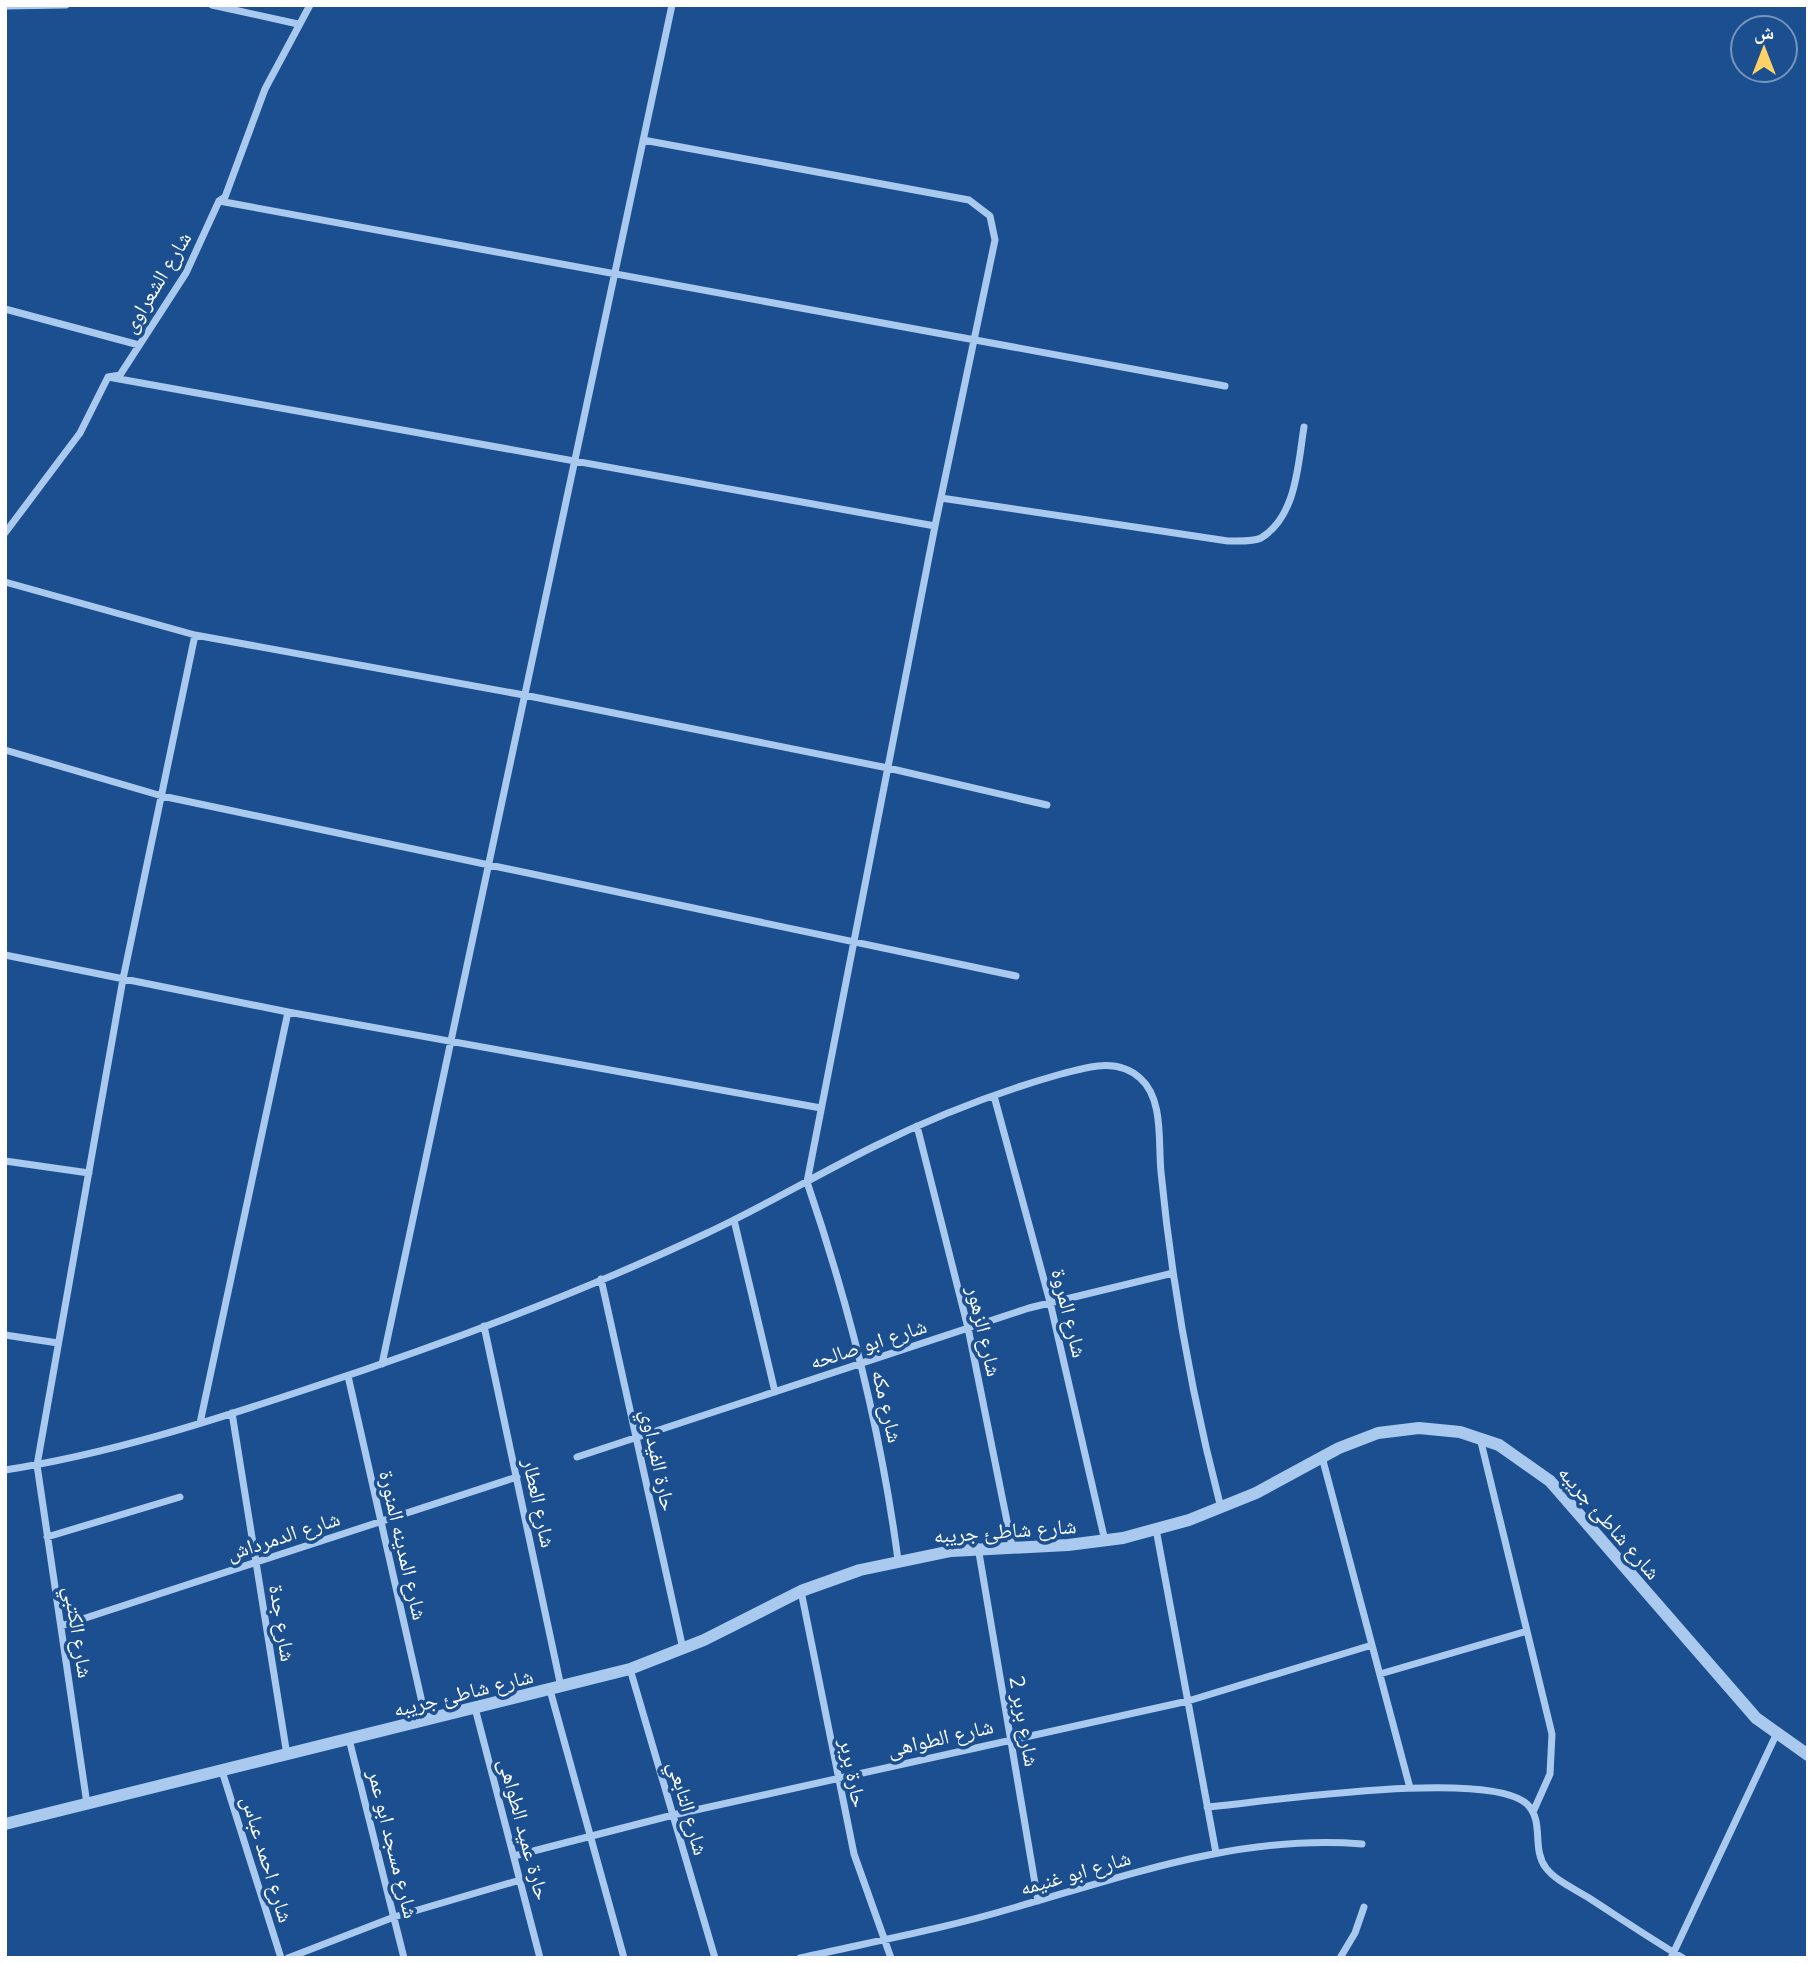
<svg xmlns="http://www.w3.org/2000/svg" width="1813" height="1963" font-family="Mulish,'Noto Naskh Arabic',sans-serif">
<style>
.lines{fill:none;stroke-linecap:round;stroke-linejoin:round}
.minor{stroke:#a9c9ee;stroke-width:7}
.tertiary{stroke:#a9c9ee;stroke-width:12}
.labels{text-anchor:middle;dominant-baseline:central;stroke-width:7;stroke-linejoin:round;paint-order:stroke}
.street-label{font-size:21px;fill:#fff;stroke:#1b4f8f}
</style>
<rect width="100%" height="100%" fill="#1b4f8f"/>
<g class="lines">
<path class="minor" d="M212 5 298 24
M5 6 66 5
M643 140 969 200 990 216 995 240 935 526 807 1182C849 1305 881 1431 898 1560
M219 201 1225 386
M5 309 139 345
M108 377 935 526
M941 498 1228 541C1237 541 1253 542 1261 538 1297 516 1298 463 1304 427
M5 533 80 433 108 377 120 375 186 273 219 201 225 197 265 89 310 5
M5 582 195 635 524 695 888 768 1047 805
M5 750 162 796 1016 976
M5 955 288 1012 821 1108
M994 1096 1050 1302 1105 1541
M917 1126 968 1328 1012 1546
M5 1161 89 1173
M734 1220 775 1392
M601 1279 683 1649
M484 1326 561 1687
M5 1335 58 1343
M382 1364 672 5
M348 1376 426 1720
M232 1413 287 1755
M200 1423 288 1012
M1480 1438 1552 1734 1550 1774 1533 1812
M577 1457 1029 1308 1173 1273
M1322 1457 1410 1788
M5 1470C109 1454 211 1421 310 1388 444 1344 578 1294 705 1234 763 1207 818 1174 875 1146 935 1116 997 1092 1061 1074 1088 1067 1117 1057 1140 1078 1164 1099 1158 1142 1161 1172 1172 1286 1192 1397 1221 1508
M1156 1529 1216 1853
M47 1537 180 1497
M978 1547 1038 1901
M801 1591 854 1854 891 1958
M61 1626 517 1477
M630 1669 715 1958
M1380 1674 1527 1631
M550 1690 624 1958
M475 1708 540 1958
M349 1739 404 1958
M222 1771 281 1958
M87 1804 37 1465 123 979 195 635
M1207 1807C1265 1802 1488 1768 1527 1804 1545 1822 1531 1848 1546 1868 1556 1881 1575 1889 1589 1898 1620 1918 1651 1939 1683 1958
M514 1856 673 1815 1188 1701 1372 1645
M288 1958 394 1917 520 1880
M800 1958C871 1942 943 1929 1013 1908 1129 1875 1241 1834 1362 1844
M1340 1958 1355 1933 1364 1907
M1671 1958 1776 1735"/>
<path class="tertiary" d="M5 1824 630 1669 704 1640 801 1591 860 1570 951 1551 1068 1545 1123 1538 1189 1520 1256 1493 1339 1448 1378 1433 1419 1428 1460 1432 1499 1445 1550 1481 1756 1718 1808 1755"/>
</g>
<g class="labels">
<g class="street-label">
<text transform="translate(156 282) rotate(-59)">شارع الشعراوى</text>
<text transform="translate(1070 1313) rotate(76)">شارع المروة</text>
<text transform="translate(985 1331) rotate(77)">شارع الزهور</text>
<text transform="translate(868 1343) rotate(-18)">شارع ابو صالحه</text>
<text transform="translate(888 1406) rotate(77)">شارع مكه</text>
<text transform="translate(659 1460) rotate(78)">حارة الفيداوي</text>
<text transform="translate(540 1503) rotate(78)">شارع العطار</text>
<text transform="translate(1610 1522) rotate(49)">شارع شاطئ جريبه</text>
<text transform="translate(1005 1530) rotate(-4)">شارع شاطئ جريبه</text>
<text transform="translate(283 1535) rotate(-18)">شارع الدمرداش</text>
<text transform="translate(404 1545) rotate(77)">شارع المدينه المنورة</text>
<text transform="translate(283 1623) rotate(81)">شارع جدة</text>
<text transform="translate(79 1632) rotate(81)">شارع الكتبي</text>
<text transform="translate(463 1692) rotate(-14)">شارع شاطئ جريبه</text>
<text transform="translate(1025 1721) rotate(80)">شارع بربر 2</text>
<text transform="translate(940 1737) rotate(-13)">شارع الطواهى</text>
<text transform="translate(854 1773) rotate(79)">حارة بربر</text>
<text transform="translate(689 1808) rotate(74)">شارع التابعي</text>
<text transform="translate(525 1829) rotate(75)">حارة عميد الطواهى</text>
<text transform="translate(394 1844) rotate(76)">شارع مسجد ابو عمر</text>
<text transform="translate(268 1859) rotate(73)">شارع احمد عباس</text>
<text transform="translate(1075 1872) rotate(-16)">شارع ابو غنيمه</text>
</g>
</g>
<rect width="1813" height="1963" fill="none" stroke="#ffffff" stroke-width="14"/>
<g transform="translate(1764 49)"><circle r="33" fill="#1b4f8f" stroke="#7695bc" stroke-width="2"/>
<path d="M0-5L12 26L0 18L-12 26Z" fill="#ffd166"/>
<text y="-10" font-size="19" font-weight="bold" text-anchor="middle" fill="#ffffff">ش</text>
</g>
</svg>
